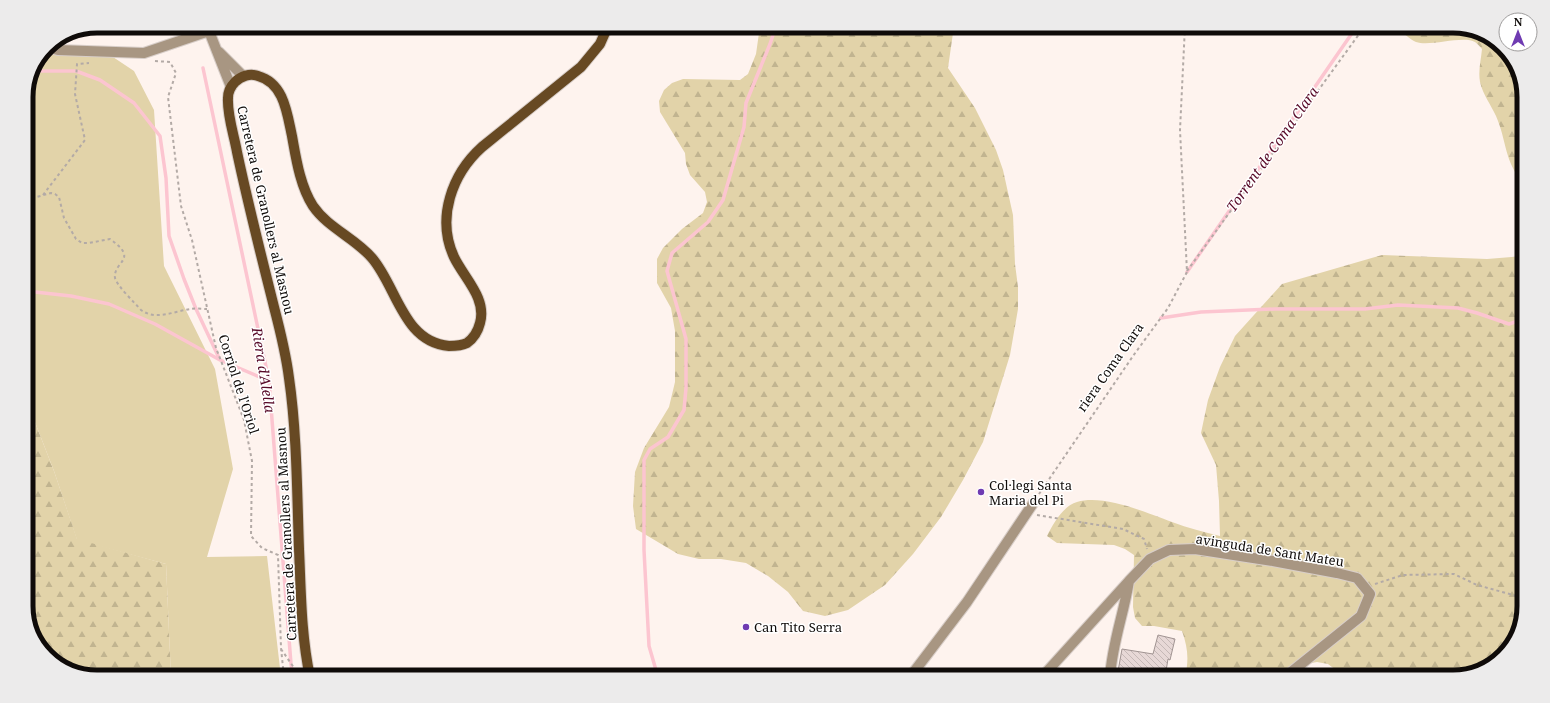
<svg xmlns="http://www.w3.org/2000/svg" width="1550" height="703" font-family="'Noto Serif',serif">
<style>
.grass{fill:#e2d3a9}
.forest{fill:url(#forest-firs)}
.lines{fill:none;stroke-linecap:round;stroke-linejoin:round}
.stream{stroke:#fcc5d0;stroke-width:3.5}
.building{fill:url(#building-back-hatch);stroke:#a19492}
.minor-casing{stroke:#d8cec9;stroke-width:12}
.major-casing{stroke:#d8cec9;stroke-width:12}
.path{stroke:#b3aaa6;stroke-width:2;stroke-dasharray:3 3;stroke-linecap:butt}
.minor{stroke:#a89682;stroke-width:10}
.major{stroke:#674923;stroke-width:10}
.poi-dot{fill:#6f3bb2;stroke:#fff;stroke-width:1.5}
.labels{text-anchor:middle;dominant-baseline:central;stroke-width:3;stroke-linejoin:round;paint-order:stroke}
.street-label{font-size:13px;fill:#0f0b09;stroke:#fff}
.poi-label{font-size:13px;fill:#0f0b09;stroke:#fff;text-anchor:start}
.water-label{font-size:14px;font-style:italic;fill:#570927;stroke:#fff}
.rim{fill:none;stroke:#0f0b09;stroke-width:5}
</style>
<defs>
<pattern id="forest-firs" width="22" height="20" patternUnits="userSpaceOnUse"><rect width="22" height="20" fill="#e2d3a9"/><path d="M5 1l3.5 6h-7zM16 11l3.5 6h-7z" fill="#c1b490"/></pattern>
<pattern id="building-back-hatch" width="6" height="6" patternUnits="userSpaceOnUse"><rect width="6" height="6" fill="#e7d8d6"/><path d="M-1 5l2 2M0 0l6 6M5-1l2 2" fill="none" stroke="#c5b8b6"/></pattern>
</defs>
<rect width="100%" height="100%" fill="#fef3ee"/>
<path class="grass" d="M44 52 113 57 134 71 154 110 164 266 215 369 233 469 207 557 267 556 281 677H171L166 564 77 540 54 471 31 412H26V92Z"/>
<path class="forest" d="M760 26H954L948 68 975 108 996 150 1003 170 1013 215 1015 264 1018 287V309L1010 355 983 442 963 480 941 517 913 554 885 585 848 610 825 616 803 611 788 592 768 576 746 563 721 559H699L678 554 636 529 633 506 635 472 644 448 669 407 675 382V331L671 308 657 283V259L663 248 682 229 703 213 707 202 705 192 690 175 686 164 685 153 660 112 659 101 664 90 672 83 683 79 740 80 748 74 756 54Z
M1379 26H1453L1481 31 1512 57 1524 92V184C1504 162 1507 141 1496 116 1491 105 1483 95 1480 82 1478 71 1481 60 1482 49 1480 47 1478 44 1475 42 1463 35 1430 47 1416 42 1409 39 1404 32 1397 30 1391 28 1385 29 1379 26Z
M1382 255 1487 259 1524 256V606L1519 634 1492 665 1454 677H1345L1328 664 1317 662 1296 666 1285 670 1277 677H1185C1189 660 1188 648 1182 631L1154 626H1142L1135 618 1133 607 1134 555 1125 549 1114 545 1057 543 1047 536C1053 524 1063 506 1077 502 1104 494 1147 513 1172 522 1188 528 1204 532 1220 536L1219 501 1216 465 1201 433 1208 400 1220 367 1235 336 1282 284Z
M26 412H31L54 471 77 539 166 564 171 677H97L69 672 40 649 26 611Z"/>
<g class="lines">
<path class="stream" d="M203 68 269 381 291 664 293 677
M36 71H76L100 80 134 103 160 136 166 178 169 236 184 279 196 309 220 360 269 381
M1187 272 1357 26
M26 291 71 296 109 304 155 324 220 360
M1161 318 1201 312 1275 309H1365L1398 305 1458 308 1477 313 1509 324 1524 319
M658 677 649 646 644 550V460L650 449 668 437 684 410 686 388V339L667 271 672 253 708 222 723 200 744 127 746 103 770 44 776 26"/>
</g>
<path class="building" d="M1158 635 1175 639 1170 660 1168 659 1165 677H1117L1122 649 1153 654Z"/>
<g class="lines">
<g class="minor-casing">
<path id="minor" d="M207 26 231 87
M47 47 58 50 144 53 209 31
M219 52 243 76
M910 677 967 602 1034 502
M1042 677 1129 581 1150 559 1169 550 1195 549 1273 561 1337 573 1357 578 1370 594 1361 616 1285 677
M1110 677C1112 644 1124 613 1129 581"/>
</g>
<g class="major-casing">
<path id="major" d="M310 677C301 635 301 592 299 549 297 494 297 433 289 378 286 354 280 330 274 307 261 255 248 204 237 152 234 135 227 115 228 98 228 92 231 86 235 82 241 76 250 73 258 76 284 83 287 113 292 136 296 158 300 186 313 206 328 228 355 238 372 258 397 287 403 342 449 346 455 346 461 346 467 343 474 338 478 331 480 323 487 298 464 278 454 257 436 218 452 174 482 147L581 67 600 44 608 26"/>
</g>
<path class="path" d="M155 61 170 62 176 73 168 97 181 206 192 240 216 348 244 420 252 461 251 536 262 548 278 555 281 648 284 677
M43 195 85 140 75 94 77 64 89 63
M26 200 51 193 55 194 59 197 64 218 76 239 82 243H89L110 239C140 260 113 261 115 278 117 286 135 303 141 310 156 321 174 311 191 309 196 308 202 309 207 309
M1187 271 1365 26
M1039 494 1133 356 1168 308 1187 272 1180 130 1185 26
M1037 515 1123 529 1144 539 1147 549
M1375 584 1403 575 1454 574 1477 585 1524 598
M281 649 299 675"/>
<use href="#minor" class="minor"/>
<use href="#major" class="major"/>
</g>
<g class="poi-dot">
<circle cx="981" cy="492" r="4"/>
<circle cx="746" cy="627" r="4"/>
</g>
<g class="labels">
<g class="street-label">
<text transform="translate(266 210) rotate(77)">Carretera de Granollers al Masnou</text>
<text transform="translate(1110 367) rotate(-55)">riera Coma Clara</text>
<text transform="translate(239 384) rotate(72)">Corriol de l'Oriol</text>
<text transform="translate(286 534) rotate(-93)">Carretera de Granollers al Masnou</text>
<text transform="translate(1270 550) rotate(9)">avinguda de Sant Mateu</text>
</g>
<g class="poi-label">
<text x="989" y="485">Col·legi Santa<tspan x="989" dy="15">Maria del Pi</tspan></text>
<text x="754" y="627">Can Tito Serra</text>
</g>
<g class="water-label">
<text transform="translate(1272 149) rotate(-55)">Torrent de Coma Clara</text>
<text transform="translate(264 370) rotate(81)">Riera d'Alella</text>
</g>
</g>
<path d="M0 0H1550V703H0ZM97 33H1453A64 64 0 0 1 1517 97V606A64 64 0 0 1 1453 670H97A64 64 0 0 1 33 606V97A64 64 0 0 1 97 33Z" fill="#ecebeb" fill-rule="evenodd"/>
<path class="rim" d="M97 33H1453A64 64 0 0 1 1517 97V606A64 64 0 0 1 1453 670H97A64 64 0 0 1 33 606V97A64 64 0 0 1 97 33Z"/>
<g transform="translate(1518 32)"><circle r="19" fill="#ffffff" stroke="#9f9d9d"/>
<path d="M0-3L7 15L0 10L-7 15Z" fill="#6f3bb2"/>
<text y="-6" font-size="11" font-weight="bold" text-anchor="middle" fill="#0f0b09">N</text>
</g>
</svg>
